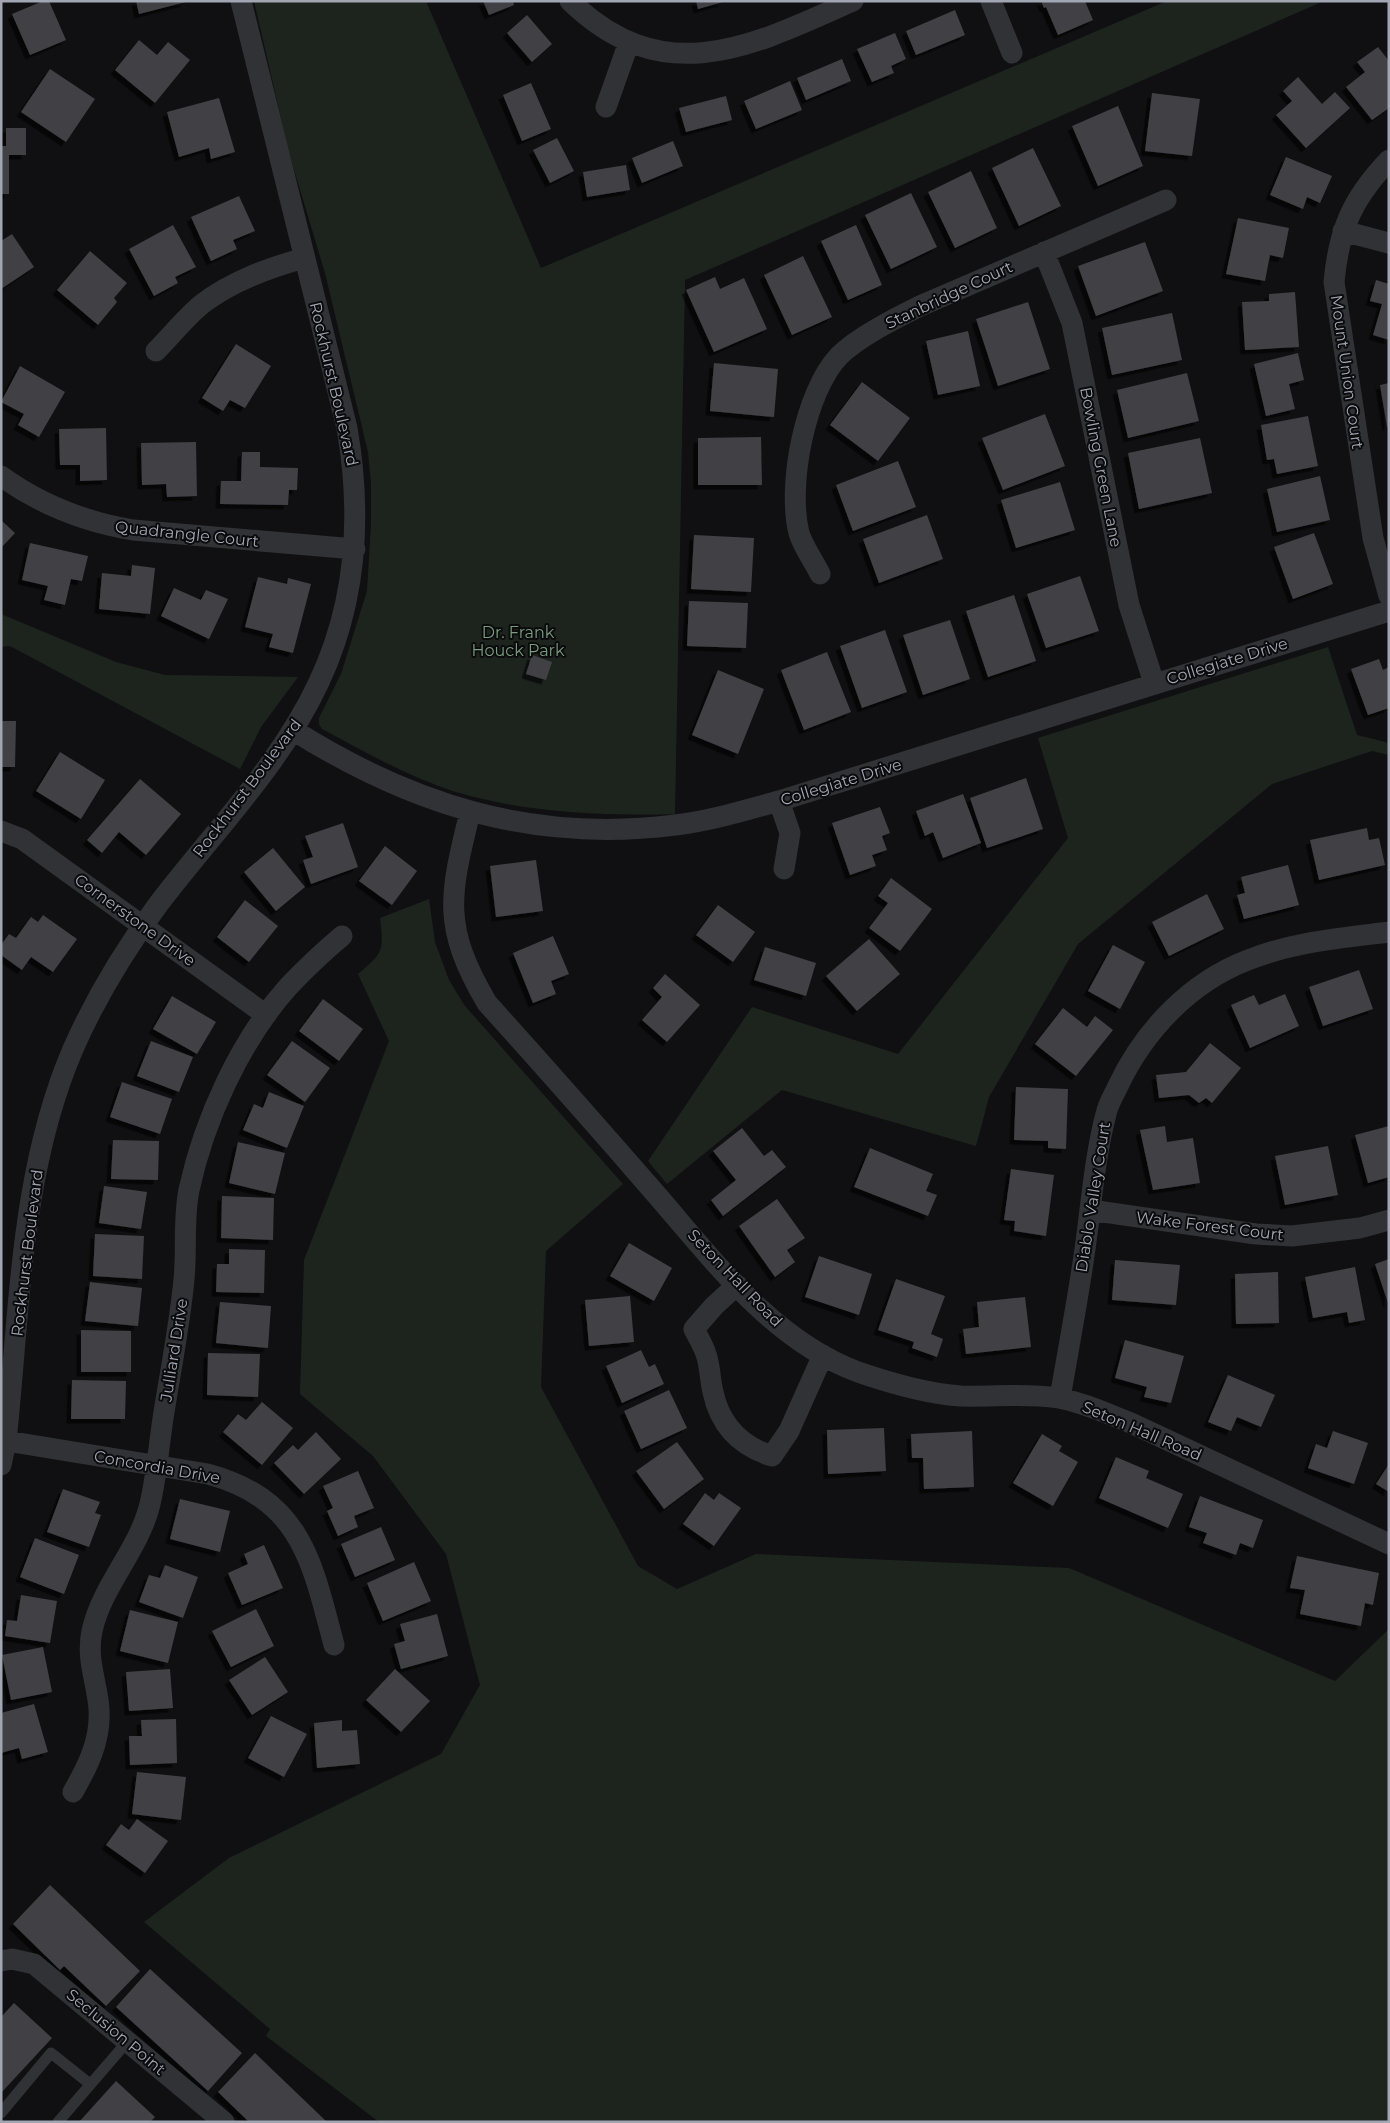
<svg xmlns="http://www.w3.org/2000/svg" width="1390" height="2123" font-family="Montserrat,sans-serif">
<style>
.green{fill:#1d241e}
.building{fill:#3f4045;filter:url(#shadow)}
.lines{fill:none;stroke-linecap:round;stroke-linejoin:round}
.lane{stroke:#313236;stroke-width:11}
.street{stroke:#313236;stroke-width:21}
.labels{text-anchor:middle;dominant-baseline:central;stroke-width:4;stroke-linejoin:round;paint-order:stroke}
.street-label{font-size:16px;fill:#a2a6b2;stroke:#0b0b0d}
.park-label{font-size:16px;fill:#799d7d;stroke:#0b0b0d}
</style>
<defs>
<filter id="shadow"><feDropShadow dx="-4.5" dy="4.5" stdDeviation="0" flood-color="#0009"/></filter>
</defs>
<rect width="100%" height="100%" fill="#101012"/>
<path class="green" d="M254 1H426L541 268 1167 1H1324L685 280 675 814C602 816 526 813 456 792 409 777 365 752 322 729L319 724V718L341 674 367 591 371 524V483L368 452 325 273 289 153Z
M1 614 116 662 165 675 298 677 261 727 240 769 10 646 1 647Z
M1328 647 1357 735 1389 743V755L1372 751 1272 784 1078 944 989 1097 976 1146 782 1090 667 1184 648 1161 752 1007 898 1054 1068 838 1038 738Z
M429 899 435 942 449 980 465 1006 623 1184 546 1251 541 1387 638 1566 677 1589 756 1554 1069 1568 1335 1681 1389 1629V2122H379L266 2036 270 2029 144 1922 229 1858 441 1754 480 1685 446 1554 373 1456 300 1394 304 1260 389 1041 358 974C383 953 384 951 380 918Z"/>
<path class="building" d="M43 1H49L66 40 30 55 12 14Z
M136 1H186V2L139 14Z
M483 1H513L514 5 489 15Z
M696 1H723V2L698 9Z
M1041 1H1085L1093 20 1058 35 1046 7 1044 8Z
M955 10 965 35 916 55 906 31Z
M527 15 552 44 532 62 507 33Z
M895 33 906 59 891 66 894 73 872 82 857 49Z
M139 40 157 55 168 42 190 60 155 103 115 70Z
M1378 47 1389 61V108L1372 120 1346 87 1365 72 1357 62Z
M842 59 851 81 806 100 797 78Z
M50 69 95 99 66 142 21 112Z
M1298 77 1322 104 1335 92 1350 108 1306 148 1276 115 1292 101 1283 91Z
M790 81 802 110 756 129 744 101Z
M531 83 551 129 522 141 503 95Z
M1152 93 1200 99 1192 156 1145 151Z
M726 96 732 120 686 132 679 108Z
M219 98 235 152 211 159 209 148 179 157 167 112Z
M1118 106 1143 166 1098 186 1072 126Z
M6 128H26V155H9V194H1V146H6Z
M557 138 574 171 550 183 533 150Z
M673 141 683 166 642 183 632 158Z
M1033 148 1061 206 1019 226 992 168Z
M1286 157 1332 176 1320 203 1307 197 1303 209 1270 195Z
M626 165 630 190 587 197 583 172Z
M971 171 997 228 955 248 928 192Z
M911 193 937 247 891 269 865 215Z
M239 196 255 231 233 240 237 249 211 261 191 217Z
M1238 218 1289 228 1283 258 1270 255 1265 281 1226 274Z
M173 225 196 267 175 277 178 283 154 296 129 249Z
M856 225 882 285 848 300 821 241Z
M12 234 34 267 1 289V241Z
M1145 242 1163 291 1096 316 1078 266Z
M90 251 127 283 114 298 117 302 98 325 57 290Z
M803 256 832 317 792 335 764 275Z
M715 277 720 289 744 278 767 329 714 352 686 290Z
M1376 280 1389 284V340L1373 335 1382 304 1370 301Z
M1295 292 1299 347 1245 350 1242 302 1269 301V294Z
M1028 302 1050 369 998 386 976 319Z
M1172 313 1182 360 1112 375 1102 328Z
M968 331 980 386 938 395 926 341Z
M236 344 271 366 245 408 230 400 223 411 202 398Z
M1298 353 1304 380 1289 384 1295 409 1266 416 1254 364Z
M714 363 778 369 774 417 710 411Z
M20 366 65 392 39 437 18 425 24 414 1 402Z
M1187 373 1199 421 1128 438 1117 390Z
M862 382 910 418 878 461 830 425Z
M1389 383V426L1387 427 1380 385Z
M1045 414 1065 466 1003 490 982 438Z
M1308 416 1318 466 1277 474 1274 459 1267 460 1261 425Z
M106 428 107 480 80 481V465H60L59 429Z
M761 437 762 485H698V438Z
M1200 438 1212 493 1139 509 1128 453Z
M196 442 197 496 167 497 166 484 142 485 141 443Z
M242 452H260V467L298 468 297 490H289L288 505 220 504 221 481H241Z
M898 461 916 507 853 531 836 485Z
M1320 476 1330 520 1277 532 1267 489Z
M1060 482 1075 530 1016 548 1001 500Z
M927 515 943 559 879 583 863 539Z
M1 520 15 533 1 548Z
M1314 533 1333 584 1293 599 1274 547Z
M694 535 754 538 751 592 691 589Z
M30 543 88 556 82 581 71 579 65 605 44 600 48 586 22 580Z
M132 565 155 568 150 614 99 609 102 573 131 576Z
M1080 576 1099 631 1046 648 1027 594Z
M258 577 287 584 288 578 311 584 293 653 269 647 273 634 245 627Z
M174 588 201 600 206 590 228 599 209 639 161 616Z
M1014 595 1036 661 988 677 966 611Z
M689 601 748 603 746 648 687 646Z
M950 620 970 679 923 695 903 635Z
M885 630 907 692 862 708 840 646Z
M827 652 851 712 804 730 781 670Z
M532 655 552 662 546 680 526 674Z
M1379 659 1383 670 1389 667V708L1368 715 1351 669Z
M718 670 764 689 738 754 692 735Z
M1 721H16L15 767H1Z
M60 752 105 780 81 819 36 791Z
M1026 778 1043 829 987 848 970 798Z
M140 779 181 814 146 855 119 832 102 853 87 840Z
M963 794 981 843 943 858 933 832 925 836 916 811Z
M880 807 890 833 882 836 887 850 872 855 876 866 850 875 832 823Z
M343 823 358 867 311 884 303 860 313 857 305 836Z
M1367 828 1369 840 1379 838 1385 865 1319 880 1310 840Z
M385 846 417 871 392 905 359 881Z
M273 848 305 887 276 911 244 872Z
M536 860 543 911 496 917 490 866Z
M1288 865 1299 905 1244 919 1237 895 1245 893 1241 877Z
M891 878 932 909 900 951 869 928 888 903 878 896Z
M1207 894 1224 929 1169 956 1152 922Z
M245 900 278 926 249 962 217 937Z
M718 905 755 932 733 962 696 935Z
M43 915 77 939 53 972 31 957 22 970 1 955V945L9 934 16 938 31 917 38 922Z
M553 936 569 974 551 981 556 994 533 1003 513 953Z
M869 939 900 974 857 1011 826 976Z
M1113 945 1145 962 1120 1009 1088 991Z
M765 947 816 963 806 996 754 980Z
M1359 970 1373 1009 1323 1026 1309 987Z
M665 974 700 1005 667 1042 642 1020 662 997 653 988Z
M1285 994 1299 1026 1250 1048 1231 1005 1254 995 1259 1005Z
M172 996 216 1022 197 1054 153 1029Z
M323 999 363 1029 339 1061 299 1031Z
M1063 1008 1087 1027 1095 1016 1113 1030 1076 1076 1035 1044Z
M151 1041 193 1057 179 1092 137 1076Z
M292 1041 330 1068 305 1102 267 1075Z
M1210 1043 1241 1068 1212 1103 1206 1098 1199 1103 1189 1095 1159 1098 1156 1075 1186 1072Z
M122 1082 172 1099 160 1134 110 1117Z
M1016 1087 1068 1089 1066 1149 1048 1148V1141L1014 1140Z
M269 1092 304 1106 287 1148 243 1130 254 1104 263 1108Z
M1165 1126 1167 1142 1193 1138 1200 1183 1153 1190 1140 1130Z
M1389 1126V1177L1368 1183 1355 1135Z
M742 1128 764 1156 772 1150 786 1167 723 1216 711 1200 736 1180 713 1151Z
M113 1140 159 1141 158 1180 111 1179Z
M238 1142 285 1153 275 1194 229 1183Z
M1328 1146 1338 1195 1285 1205 1275 1156Z
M870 1148 933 1174 926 1191 937 1195 928 1216 854 1187Z
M1011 1169 1054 1175 1046 1236 1014 1231 1015 1221 1004 1220Z
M104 1186 147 1192 141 1229 99 1223Z
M222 1196 274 1198 273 1240 221 1238Z
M777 1199 805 1238 787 1250 795 1262 775 1277 739 1226Z
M95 1234 144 1236 142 1279 93 1276Z
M629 1243 672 1268 654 1301 610 1276Z
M229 1249 265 1250 264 1293 216 1292 217 1264H229Z
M819 1256 872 1274 859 1315 805 1297Z
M1389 1259V1303H1388L1375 1264Z
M1115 1260 1180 1265 1176 1305 1112 1300Z
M1355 1267 1365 1320 1349 1323 1347 1312 1313 1318 1305 1277Z
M1278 1272 1279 1323 1236 1324 1235 1274Z
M896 1279 945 1296 931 1334 943 1339 937 1357 912 1348 914 1342 878 1330Z
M90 1282 142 1288 138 1326 85 1321Z
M630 1296 634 1342 589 1346 585 1300Z
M1025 1297 1031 1347 966 1354 963 1329 979 1327 977 1302Z
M220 1302 271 1306 268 1348 216 1343Z
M81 1330 131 1331V1372H81Z
M1125 1340 1184 1356 1171 1403 1144 1397 1147 1387 1115 1378Z
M641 1350 649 1367 655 1364 664 1384 622 1403 606 1366Z
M208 1353 260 1354 258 1397 207 1395Z
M1228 1375 1275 1395 1261 1427 1237 1417 1231 1431 1208 1422Z
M72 1380 126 1381 125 1419H71Z
M669 1390 687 1428 641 1449 624 1411Z
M262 1402 293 1428 262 1465 223 1432 238 1414 246 1420Z
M884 1428 886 1471 828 1474 827 1430Z
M972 1431 974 1487 924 1489 923 1458H912L911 1434Z
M1333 1431 1368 1443 1354 1484 1308 1468 1316 1444 1327 1448Z
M316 1432 341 1459 304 1494 274 1463 293 1445 298 1450Z
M1042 1434 1062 1446 1059 1451 1078 1462 1053 1506 1013 1483Z
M677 1442 704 1479 664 1509 636 1471Z
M1116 1457 1149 1471 1146 1478 1183 1494 1168 1528 1099 1498Z
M1389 1464V1492L1376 1484Z
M358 1471 374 1508 354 1516 358 1527 338 1536 327 1511 333 1508 323 1486Z
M63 1489 100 1502 95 1513 101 1515 89 1547 47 1532Z
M705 1493 714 1500 719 1493 741 1508 714 1546 683 1524Z
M1200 1496 1263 1520 1253 1548 1240 1543 1236 1555 1203 1543 1207 1533 1189 1527Z
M180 1499 230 1511 220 1552 170 1539Z
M381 1527 395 1560 355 1577 341 1544Z
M35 1538 79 1555 64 1594 20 1577Z
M264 1545 283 1588 242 1605 228 1573 248 1564 244 1554Z
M1297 1556 1379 1573 1373 1605 1365 1603 1361 1626 1300 1614 1305 1590 1290 1588Z
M414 1562 431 1601 383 1621 367 1583Z
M165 1565 198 1577 183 1618 139 1602 149 1575 160 1578Z
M21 1595 57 1601 50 1643 5 1636 7 1620 17 1621Z
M256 1609 274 1646 231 1667 212 1631Z
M130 1610 178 1622 168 1663 120 1651Z
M437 1614 448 1656 401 1669 394 1644 405 1641 400 1624Z
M43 1647 52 1692 11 1700 2 1655Z
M265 1657 288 1692 252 1715 229 1680Z
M170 1669 173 1708 129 1711 126 1672Z
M395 1669 430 1701 401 1732 366 1700Z
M34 1704 48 1752 22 1759 19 1748 1 1753V1713Z
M271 1716 307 1734 284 1777 248 1758Z
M176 1719 177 1763 130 1765 129 1736H142L141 1720Z
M342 1720V1731L357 1730 360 1764 317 1768 314 1723Z
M137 1772 186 1777 181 1820 132 1814Z
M137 1819 168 1841 145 1873 106 1845 121 1824 129 1830Z
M50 1885 140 1971 106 2006 64 1966 60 1970 13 1924Z
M150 1969 242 2053 208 2091 116 2007Z
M14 2003 52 2038 1 2093V2017Z
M255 2053 327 2122H249L218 2092Z
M116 2081 155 2117 150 2122H79Z"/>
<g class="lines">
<path class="lane" d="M1 2113 51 2053 90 2084
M58 2122 127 2042"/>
<path class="street" d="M570 1C664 92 752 46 853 1
M991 1 1012 53
M606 107 629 42
M1389 160C1352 199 1339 229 1334 282L1373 538 1389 596
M1343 231 1389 243
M1044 252 1072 323 1129 605 1154 683
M156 351C171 336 185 318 202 304 232 281 269 268 304 258
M1 476C41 505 85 522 133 530L355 549
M820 574C814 561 803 547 799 533 787 485 805 392 839 356 858 337 896 318 920 306L1166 200
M293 730C412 805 533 843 675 825 711 821 745 810 779 801L1389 611
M779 801 790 833 784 869
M470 812C450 895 441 925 487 1003 541 1063 595 1124 648 1185 709 1254 769 1339 858 1372 890 1383 927 1394 961 1396 993 1397 1026 1393 1058 1398 1082 1402 1108 1414 1131 1423L1389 1544
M1 831 22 839 266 1015
M1090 1210 1256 1234 1292 1236 1360 1228 1389 1220
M737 1285 714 1306 694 1329C698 1337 703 1345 706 1354 710 1365 710 1380 713 1392 720 1425 740 1446 772 1456L789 1431 823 1355
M1060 1398C1068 1351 1077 1304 1084 1256 1091 1209 1094 1160 1106 1114 1108 1104 1114 1095 1118 1086 1144 1031 1190 982 1248 960 1293 942 1341 938 1389 932
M1 1440 208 1474C302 1500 312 1562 334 1645
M1 1465 6 1441C20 1310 20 1172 73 1049 95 999 124 951 157 906 212 833 280 766 319 682 357 601 362 515 347 428L241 1
M73 1792C88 1766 101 1740 99 1709 97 1681 86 1660 92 1631 102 1585 139 1550 150 1504 157 1474 159 1443 164 1412 171 1368 180 1323 184 1279 187 1250 183 1219 189 1190 204 1120 240 1041 288 987 305 969 323 952 342 936
M1 1961 12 1959 34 1964 224 2122"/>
</g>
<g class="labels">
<g class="street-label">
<text transform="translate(949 295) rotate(-25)">Stanbridge Court</text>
<text transform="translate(1347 372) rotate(82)">Mount Union Court</text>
<text transform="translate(334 384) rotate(77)">Rockhurst Boulevard</text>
<text transform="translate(1101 467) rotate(79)">Bowling Green Lane</text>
<text transform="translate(187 534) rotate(6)">Quadrangle Court</text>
<text transform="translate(1227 661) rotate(-17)">Collegiate Drive</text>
<text transform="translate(841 782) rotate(-17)">Collegiate Drive</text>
<text transform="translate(247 788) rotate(-53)">Rockhurst Boulevard</text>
<text transform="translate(135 920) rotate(36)">Cornerstone Drive</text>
<text transform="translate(1093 1197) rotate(-81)">Diablo Valley Court</text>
<text transform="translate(1210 1226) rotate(7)">Wake Forest Court</text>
<text transform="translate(27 1253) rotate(-83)">Rockhurst Boulevard</text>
<text transform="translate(735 1278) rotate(46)">Seton Hall Road</text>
<text transform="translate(174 1350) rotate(-81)">Julliard Drive</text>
<text transform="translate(1142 1431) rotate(23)">Seton Hall Road</text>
<text transform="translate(157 1467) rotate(10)">Concordia Drive</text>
<text transform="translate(116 2032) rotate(40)">Seclusion Point</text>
</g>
<g class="park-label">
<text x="518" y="632">Dr. Frank<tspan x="518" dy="18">Houck Park</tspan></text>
</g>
</g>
<rect width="1390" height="2123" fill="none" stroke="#a2a6b2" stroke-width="5"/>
</svg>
